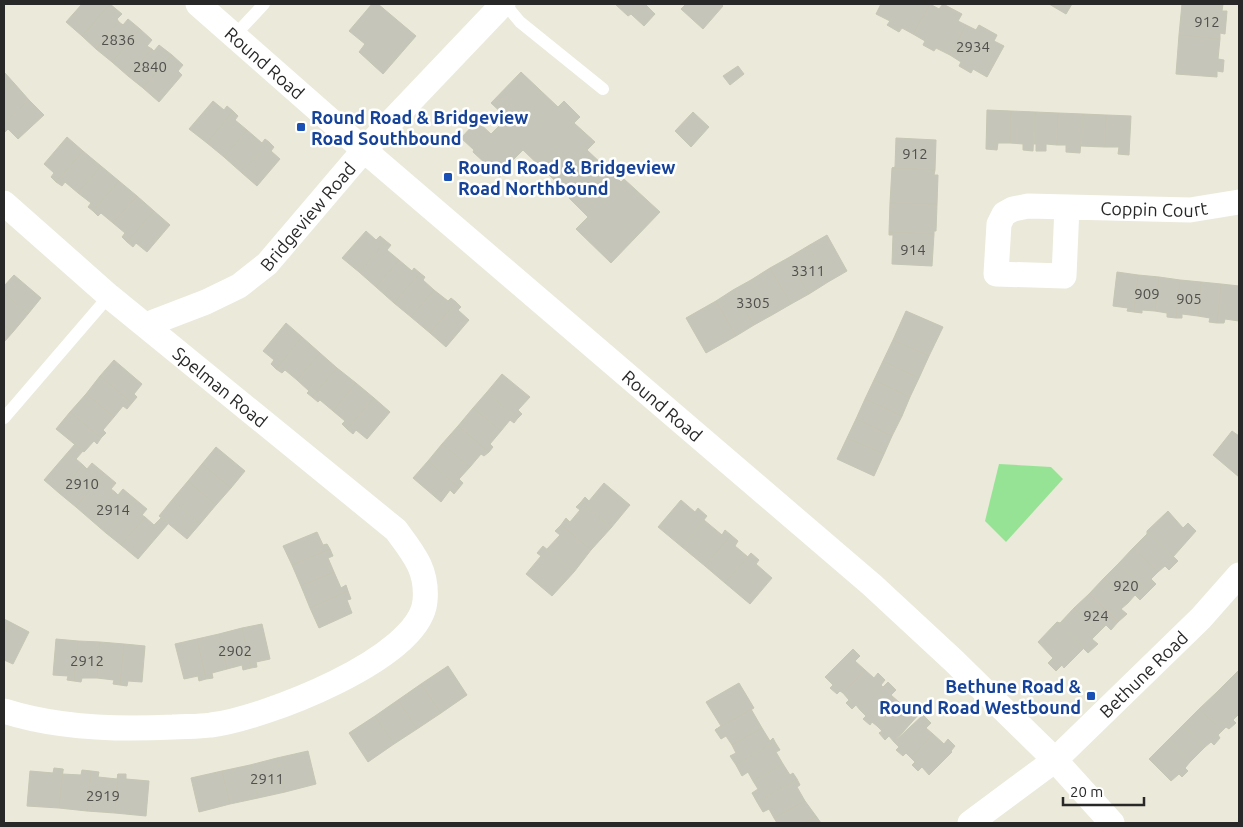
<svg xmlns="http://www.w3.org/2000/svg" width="1243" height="827" font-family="Ubuntu,sans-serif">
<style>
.green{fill:#97e395}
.building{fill:#c6c5ba;stroke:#c6c6b4}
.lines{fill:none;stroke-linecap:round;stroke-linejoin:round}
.lane{stroke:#fff;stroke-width:12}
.street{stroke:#fff;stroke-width:25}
.transit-dot{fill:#1a4fb4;stroke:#fff;stroke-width:2}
.labels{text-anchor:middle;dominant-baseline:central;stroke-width:5;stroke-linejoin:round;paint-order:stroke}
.number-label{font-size:15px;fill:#504f4c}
.street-label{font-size:18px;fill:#282828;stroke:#fff}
.transit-label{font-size:18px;font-weight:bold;fill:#164399;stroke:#fff;text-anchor:start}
</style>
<rect width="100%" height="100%" fill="#ebe9da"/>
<path class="green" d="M999 464 1051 467 1063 479 1006 542 985 521Z"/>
<path class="building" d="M82 4H110L82 36 66 22Z
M110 4 122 14 117 19 119 22 96 49 82 36Z
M372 4H378L416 36 383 74 359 52 365 44 349 31Z
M615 4H645L655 14 644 26 631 14 628 16Z
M686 4H721L723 6 703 29 681 9Z
M881 4H930L913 34 902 28 899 32 887 25 890 21 876 14Z
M930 4 939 9 943 4 962 14 958 21 966 25 950 55 936 48 934 51 923 45 925 41 913 34Z
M1049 4H1072L1066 14Z
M1182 4H1223L1222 11H1227L1225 34 1220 33V39L1179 35Z
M128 19 140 29 112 62 96 49 119 22 123 25Z
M966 25 976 30 979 25 997 35 994 41 1004 46 987 77 973 69 971 73 959 66 961 62 950 55Z
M140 29 152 40 147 46 152 49 128 76 112 62Z
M1179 35 1220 39 1218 59 1224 60 1223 72 1217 71V77L1176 74Z
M159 45 172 55 143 88 128 76 152 49 154 51Z
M172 55 183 65 178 71 182 75 159 102 143 88Z
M738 66 744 74 730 85 723 76Z
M4 72 14 83 4 92Z
M521 72 558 107 564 101 580 117 574 123 595 142 587 150 621 182 624 179 660 212 611 263 576 229 588 217 569 198 571 196 523 150 510 163 512 165 500 177 473 152 474 150 461 138 477 121 491 134 507 118 491 103Z
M14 83 29 100 4 123V92Z
M29 100 44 115 18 139 8 129 4 133V123Z
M213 101 224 110 227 106 233 111 207 143 189 129Z
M987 110 1011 111 1010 143H998L997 150 986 149Z
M233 111 238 116 235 120 247 130 224 157 207 143Z
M1011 111 1035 112 1033 151 1023 150V144L1010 143Z
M693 112 709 127 691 147 675 131Z
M1035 112 1058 113 1057 145 1046 144V151H1036V144H1034Z
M1058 113 1083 114 1080 153 1066 152V145H1057Z
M1083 114 1106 115 1105 147 1081 146Z
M1106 115 1131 116 1129 155 1118 154 1119 147H1105Z
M247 130 262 143 265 139 269 142 242 173 224 157Z
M67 137 83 151 56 182 51 177 54 173 44 164Z
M896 138 936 140 935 170 892 168 895 167Z
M269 142 274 147 271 151 280 159 257 186 242 173Z
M83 151 101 166 78 193 65 182 62 186 56 182Z
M101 166 119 181 93 211 88 207 91 203 78 193Z
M892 168 935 170 934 175H938L937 204 890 203Z
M119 181 137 196 113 223 101 213 98 216 93 211Z
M137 196 154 211 127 242 122 237 125 233 113 223Z
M890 203 937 204 936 231H934V234L889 232Z
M154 211 170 225 147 252 136 243 133 247 127 242Z
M366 231 376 240 380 236 386 241 359 272 342 258Z
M889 232 934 234 932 266 892 264 893 235H889Z
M827 235 847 271 828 282 808 246Z
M386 241 391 245 387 250 399 260 376 287 359 272Z
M808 246 828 282 809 294 788 258Z
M788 258 809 294 791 304 770 268Z
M399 260 412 271 414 268 420 273 394 303 376 287Z
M770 268 791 304 772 315 751 280Z
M1117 272 1138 275 1134 312 1127 311 1128 308 1113 306Z
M420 273 425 277 423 280 434 290 411 317 394 303Z
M14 275 41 298 28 314 4 293V286Z
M1138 275 1159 277 1155 311 1142 310V313L1134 312Z
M1159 277 1180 280 1176 318 1167 317V313L1155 311Z
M751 280 772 315 754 325 733 290Z
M1180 280 1201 282 1198 316 1182 314V318H1176Z
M1201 282 1221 284 1217 323 1209 322 1210 318 1198 316Z
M1221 284 1239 286V321L1225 319 1224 323H1217Z
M434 290 448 301 451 298 456 302 430 333 411 317Z
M733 290 754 325 736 336 716 301Z
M4 293 28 314 13 332 4 324Z
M716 301 736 336 706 353 686 318Z
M456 302 461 307 458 310 469 320 446 347 430 333Z
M906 311 943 327 929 356 893 340Z
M286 323 302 337 276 369 271 364 274 360 263 351Z
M4 324 13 332 4 342Z
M302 337 320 353 297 380 285 370 282 373 276 369Z
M893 340 929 356 919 378 883 361Z
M320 353 337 368 312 397 307 393 309 391 297 380Z
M114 360 142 384 134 394 137 397 132 403 100 376Z
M883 361 919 378 910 397 874 380Z
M337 368 356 383 333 411 320 400 318 402 312 397Z
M502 374 530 397 518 410 522 414 517 419 487 392Z
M100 376 132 403 127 409 123 406 114 417 86 394Z
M874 380 910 397 902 416 865 399Z
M356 383 374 398 347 429 342 424 345 421 333 411Z
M487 392 517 419 514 423 510 420 501 431 473 408Z
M86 394 114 417 103 430 106 433 101 438 70 412Z
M374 398 390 412 367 439 356 430 353 434 347 429Z
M865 399 902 416 892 436 856 419Z
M473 408 501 431 490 444 493 447 489 452 458 426Z
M70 412 101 438 97 444 94 441 84 452 56 429Z
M856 419 892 436 884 454 847 438Z
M458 426 489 452 484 456 481 454 470 467 442 444Z
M1232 431 1239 436V477L1213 455Z
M847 438 884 454 874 476 837 459Z
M75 444 83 451 76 459 83 465 59 493 44 480Z
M442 444 470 467 459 479 463 483 459 488 428 461Z
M216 447 245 471 231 488 202 464Z
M428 461 459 488 454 494 450 490 441 502 413 478Z
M92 463 104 473 76 507 59 493 83 465 87 469Z
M202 464 231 488 216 505 188 481Z
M104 473 116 483 111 489 115 492 91 520 76 507Z
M188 481 216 505 200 524 172 500Z
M604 483 630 505 611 528 581 502 585 497 589 501Z
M123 489 135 499 106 533 91 520 115 492 118 495Z
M135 499 147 509 142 515 145 517 121 545 106 533Z
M172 500 200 524 187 539 159 516Z
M681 500 695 512 698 508 707 516 682 547 658 527Z
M581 502 611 528 591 550 561 525 566 518 570 522 580 510 576 507Z
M1168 511 1183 528 1188 523 1196 531 1173 557 1147 531Z
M145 517 154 525 161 518 168 524 138 559 121 545Z
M704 520 722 535 725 530 731 535 705 566 682 547Z
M561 525 591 550 574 572 547 549 560 535 555 531Z
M1147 531 1178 561 1169 570 1165 566 1158 572 1133 548 1147 534Z
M317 532 323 545 327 544 330 549 292 565 283 546Z
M731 535 738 541 735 546 748 557 725 583 705 566Z
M543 546 574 572 552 596 526 574 541 556 537 553Z
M1133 548 1158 572 1151 579 1156 584 1148 592 1119 563Z
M330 549 333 556 328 558 334 572 301 586 292 565Z
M751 553 759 560 756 564 772 578 750 604 725 583Z
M1119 563 1148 592 1140 600 1135 595 1128 603 1104 578Z
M334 572 341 588 346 585 348 591 310 608 301 586Z
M1104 578 1128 603 1121 609 1127 614 1118 622 1089 594Z
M348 591 351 599 347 600 352 613 319 628 310 608Z
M1089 594 1118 622 1111 630 1106 625 1099 632 1074 608Z
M1074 608 1099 632 1092 639 1098 644 1088 653 1057 622 1060 623Z
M4 619 10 622 4 636Z
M10 622 29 632 13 664 4 660V636Z
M1057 622 1084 648 1064 668 1062 665 1056 671 1048 663 1053 658 1038 642Z
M262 624 270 659 256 662 257 667 251 668 242 628Z
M242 628 251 668 243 670 242 665 227 669 219 634Z
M219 634 227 669 212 673 213 678 206 679 197 639Z
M56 639 78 641 74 681 67 680 68 676 53 675Z
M197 639 206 679 199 681 198 676 184 679 175 644Z
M78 641 100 642 97 678H82L81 682 74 681Z
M100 642 124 644 120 685 113 684 114 680 97 678Z
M124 644 145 646 142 682 128 681 127 686 120 685Z
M853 649 860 656 855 661 865 670 843 693 840 691 837 694 830 688 833 685 825 677Z
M448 666 467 695 441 713 421 684Z
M865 670 874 678 878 673 885 680 881 685 883 687 860 710 856 705 852 709 846 703 849 700 843 693Z
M1239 670V684L1232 677Z
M1232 677 1239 684V714L1217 692Z
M888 682 896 690 891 695 900 703 877 726 872 722 870 725 863 719 866 716 860 710Z
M739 683 754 708 715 730 721 726 706 702Z
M421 684 441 713 417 729 398 700Z
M1217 692 1239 714 1233 720 1236 723 1229 729 1226 727 1222 731 1199 709Z
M398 700 417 729 394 744 375 716Z
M900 703 908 711 913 706 920 713 894 742 889 736 885 740 879 733 882 731 877 726Z
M751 709 762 728 732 745 726 736 721 739 715 730Z
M1199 709 1222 731 1218 735 1220 738 1214 745 1211 742 1205 747 1183 725Z
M923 715 931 723 926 728 933 734 911 758 906 753 903 756 896 750 899 747 894 742Z
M375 716 394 744 368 762 349 733Z
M1183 725 1205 747 1190 762 1168 740Z
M762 728 770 741 773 738 775 742 736 765 730 756 736 753 732 745Z
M933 734 944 744 948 739 955 746 951 751 952 752 929 775 922 767 918 771 912 765 915 762 911 758Z
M1168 740 1190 762 1185 768 1188 771 1182 777 1179 774 1171 781 1149 759Z
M775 742 780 750 776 752 783 764 753 781 748 772 742 776 736 765Z
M308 751 316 784 285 792 277 758Z
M277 758 285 792 258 798 250 765Z
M783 764 790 775 793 773 797 779 757 802 752 793 758 789 753 781Z
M250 765 258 798 230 804 222 771Z
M54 768 63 769 59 808 27 806 30 771 53 773Z
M63 769 62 774 81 775 82 770 91 771 87 811 59 808Z
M91 771 99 772 98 777 117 779 118 774 115 813 87 811Z
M222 771 230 804 199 812 191 778Z
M118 774H126V779L149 781 146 816 115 813Z
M797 779 800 785 797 787 805 801 774 818 769 809 763 812 757 802Z
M805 801 816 816 804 823H777L774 818Z
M816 816 821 823H804Z"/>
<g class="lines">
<path class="lane" d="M505 4 520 22 603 89
M234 36 264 4
M4 418 109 296"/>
<g class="street">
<path id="s1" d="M198 4 364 150 872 585 954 661 1055 760 1112 823"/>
<path id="s2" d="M4 203 109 296 396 530C413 553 428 570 425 601 420 659 262 719 211 725 198 727 185 726 173 727 117 730 57 728 4 711"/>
<path id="s3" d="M1067 207 1064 276 996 274 999 224 1004 214 1013 209 1028 206 1190 210 1239 202"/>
<path id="s4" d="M146 325 206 302 239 286 267 264 364 150 503 4"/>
<path id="s5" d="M970 823 1055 760 1201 618 1239 575"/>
</g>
</g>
<g class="transit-dot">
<rect x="296" y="122" width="10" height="10" rx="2.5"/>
<rect x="443" y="172" width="10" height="10" rx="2.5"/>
<rect x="1086" y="691" width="10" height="10" rx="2.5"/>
</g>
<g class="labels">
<g class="number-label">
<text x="1207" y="21">912</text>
<text x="118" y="39">2836</text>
<text x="973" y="46">2934</text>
<text x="150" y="66">2840</text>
<text x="915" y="153">912</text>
<text x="913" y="249">914</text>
<text x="808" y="270">3311</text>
<text x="1147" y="293">909</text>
<text x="1189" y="298">905</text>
<text x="753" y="302">3305</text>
<text x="82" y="483">2910</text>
<text x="113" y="509">2914</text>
<text x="1126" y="585">920</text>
<text x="1096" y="615">924</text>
<text x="235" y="650">2902</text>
<text x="87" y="660">2912</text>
<text x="267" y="778">2911</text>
<text x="103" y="795">2919</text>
</g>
<g class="street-label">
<text stroke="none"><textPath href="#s1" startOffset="89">Round Road</textPath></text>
<text stroke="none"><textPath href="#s3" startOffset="350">Coppin Court</textPath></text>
<text stroke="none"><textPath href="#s4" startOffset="199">Bridgeview Road</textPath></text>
<text stroke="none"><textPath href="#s2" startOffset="284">Spelman Road</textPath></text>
<text stroke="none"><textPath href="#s1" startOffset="614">Round Road</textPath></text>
<text stroke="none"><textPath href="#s5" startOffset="229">Bethune Road</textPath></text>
</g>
<g class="transit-label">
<text x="311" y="117">Round Road &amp; Bridgeview<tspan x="311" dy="21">Road Southbound</tspan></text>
<text x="458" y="167">Round Road &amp; Bridgeview<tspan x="458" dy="21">Road Northbound</tspan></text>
<text x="1081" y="686" text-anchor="end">Bethune Road &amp;<tspan x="1081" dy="21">Round Road Westbound</tspan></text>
</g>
</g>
<rect width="1243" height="827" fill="none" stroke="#282828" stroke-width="10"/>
<path d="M1063 797v8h81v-8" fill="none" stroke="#282828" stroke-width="2.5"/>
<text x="1070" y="797" font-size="15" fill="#282828" stroke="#ffffff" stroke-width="4" paint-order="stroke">20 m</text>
</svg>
